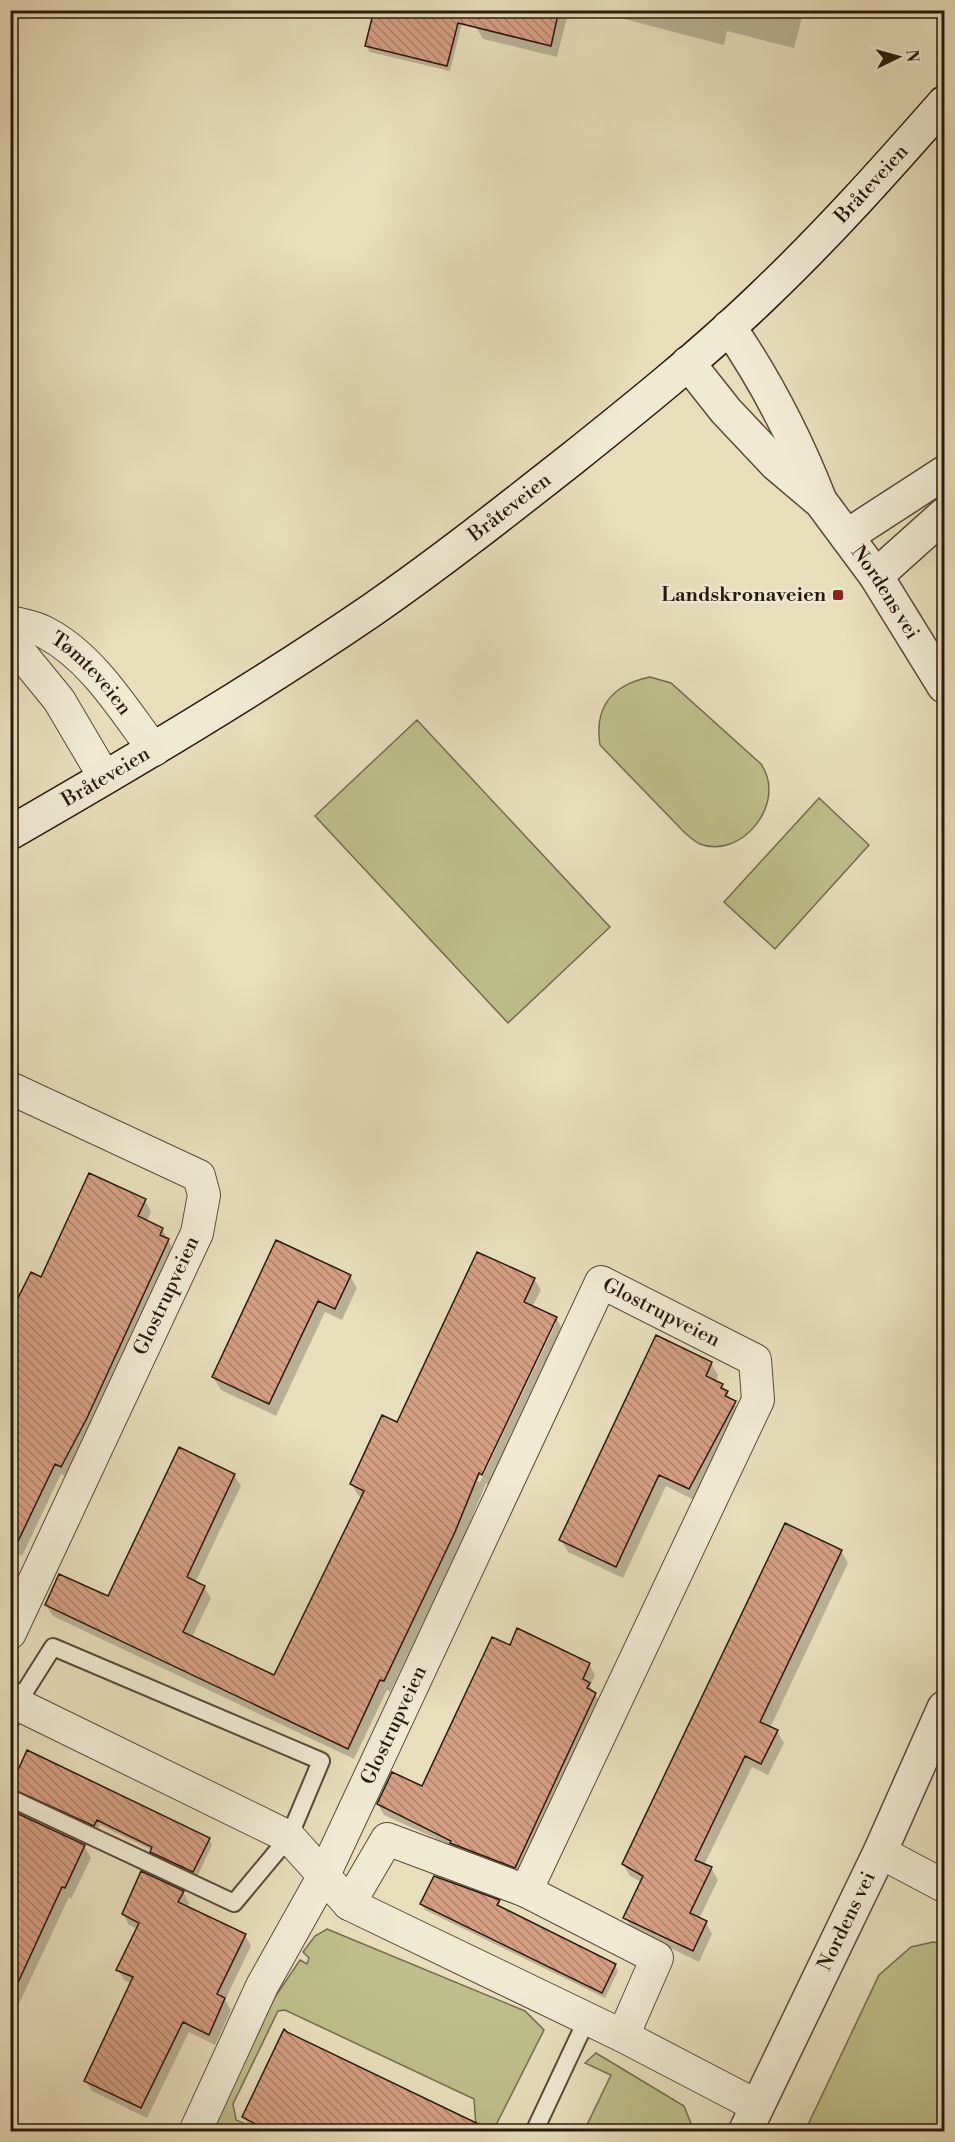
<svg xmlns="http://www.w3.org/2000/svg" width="955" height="2142" font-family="'Libre Bodoni',serif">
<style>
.grass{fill:#bebf8b;stroke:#746c4c;stroke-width:1.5}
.shadow{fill:#0003;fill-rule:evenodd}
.building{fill:url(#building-back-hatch);stroke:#2b190c;stroke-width:1.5}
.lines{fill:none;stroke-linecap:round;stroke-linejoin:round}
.service-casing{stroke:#5a4a38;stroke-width:20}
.minor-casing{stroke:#5a4a38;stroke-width:34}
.tertiary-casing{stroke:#5a4a38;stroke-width:36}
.secondary-casing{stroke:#2b190c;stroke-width:36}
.service{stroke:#f0ead3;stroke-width:16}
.minor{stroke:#f0ead3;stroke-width:32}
.tertiary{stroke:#f0ead3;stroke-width:33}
.secondary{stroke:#f0ead3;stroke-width:33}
.poi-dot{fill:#8f2418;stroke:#f0ead3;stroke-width:2}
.labels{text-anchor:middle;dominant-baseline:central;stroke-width:4.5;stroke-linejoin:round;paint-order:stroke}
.street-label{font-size:20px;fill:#2b190c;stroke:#f0ead3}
.poi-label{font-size:20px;font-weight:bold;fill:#2b190c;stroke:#f0ead3;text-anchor:end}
</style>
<defs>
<pattern id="building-back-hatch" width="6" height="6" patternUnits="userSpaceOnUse" patternTransform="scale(1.5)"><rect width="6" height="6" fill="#d59f84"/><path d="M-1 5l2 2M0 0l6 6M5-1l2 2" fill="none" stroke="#ad816a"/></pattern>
</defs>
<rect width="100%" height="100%" fill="#e8debc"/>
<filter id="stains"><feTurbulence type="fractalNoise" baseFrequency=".00333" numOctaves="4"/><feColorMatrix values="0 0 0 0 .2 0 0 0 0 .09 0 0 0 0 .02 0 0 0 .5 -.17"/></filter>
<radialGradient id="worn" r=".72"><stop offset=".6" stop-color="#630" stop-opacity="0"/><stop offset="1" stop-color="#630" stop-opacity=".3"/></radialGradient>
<path class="grass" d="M650 677 671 683 761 764C788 803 741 860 700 844 695 842 689 836 685 833L600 745C594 706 612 685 650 677Z
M417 720 610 927 508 1023 315 816Z
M819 798 869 845 775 949 724 902Z
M327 1929 525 2011 544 2030 493 2131 476 2127 474 2099 285 2010 278 2011 233 2104 236 2120 262 2131 210 2132 275 1997 300 1960 307 1964 309 1958 303 1952 315 1936Z
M933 1942 944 1944V2131H805L879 1975 911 1947Z
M596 2053 684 2106 694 2131H584L611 2075 585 2063Z"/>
<path class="shadow" d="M480 10H569L557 57 483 39 476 27Z
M606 10H804L794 48 727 31 724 45 609 15Z
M463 19 450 71 370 52 366 46Z
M10 1138 17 1149 10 1163Z
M145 1201 151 1211 147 1222 162 1229 174 1251 67 1477 61 1474 22 1556 10 1550V1344Z
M350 1276 357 1288 342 1320 325 1312 276 1416 221 1390 213 1377Z
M534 1279 541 1290 532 1307 556 1318 563 1330 488 1485 486 1483 461 1544 390 1692 387 1690 354 1759 53 1616 46 1605 109 1598 234 1475 241 1486 195 1583 204 1587 211 1598 192 1637 275 1677 363 1498 358 1495 351 1484 397 1424ZM553 1323H556L480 1482 477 1481Z
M711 1363 718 1375 716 1382 722 1385 742 1415 696 1501 666 1486 623 1578 568 1552 561 1540Z
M841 1551 848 1563 770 1728 777 1731 784 1743 768 1775 752 1767 704 1865 711 1868 718 1880 699 1919 706 1922 712 1934 699 1962 632 1929 625 1917 641 1882 630 1876 623 1864Z
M511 1647 589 1664 595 1675 590 1686 601 1704 521 1877 384 1815 378 1804 423 1788Z
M10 1787 209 1839 212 1845 197 1877 155 1858 152 1850 100 1825 97 1831 14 1793Z
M10 1810 84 1846 91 1858 71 1899 69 1897 10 2023Z
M183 1892 189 1903 187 1908 245 1935 251 1946 225 2000 231 2010 215 2045 189 2032 147 2118 92 2091 86 2081 132 1984 124 1980 118 1969 138 1929 129 1925 123 1914Z
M499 1902 501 1909 615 1965 618 1971 605 1998 425 1910 421 1904Z
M244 2117 481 2132H252Z"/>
<path class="building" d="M374 10H559L551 46 458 23 447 66 365 46Z
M89 1173 146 1199 138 1216 163 1228 160 1235 169 1239 87 1418 61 1467 55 1464 10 1558V1314L31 1272 41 1277Z
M276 1240 351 1275 335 1309 318 1301 269 1404 212 1377Z
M477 1252 535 1278 524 1302 557 1317 482 1475 479 1473 455 1532 384 1681 380 1680 348 1749 45 1605 59 1574 108 1596 179 1447 235 1474 187 1577 205 1586 183 1632 274 1675 364 1491 350 1484 382 1415 397 1422Z
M656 1335 712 1362 706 1376 723 1384 721 1388 728 1391 725 1396 736 1401 689 1489 659 1475 616 1567 559 1540Z
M785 1523 842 1550 760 1722 778 1730 761 1764 745 1756 695 1860 712 1867 690 1913 707 1921 693 1951 623 1918 643 1876 622 1864Z
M517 1628 590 1663 583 1679 590 1683 587 1688 596 1693 515 1868 450 1843 451 1841 377 1804 392 1772 422 1786 492 1637 510 1645Z
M27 1750 210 1838 193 1872 150 1852 152 1847 97 1820 94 1826 10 1788Z
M10 1810 85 1845 65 1888 62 1887 10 2000Z
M141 1871 184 1891 178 1902 246 1934 217 1994 225 1998 209 2035 183 2022 141 2108 84 2081 133 1977 116 1970 139 1923 122 1914Z
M434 1876 500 1900 497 1905 616 1964 602 1993 420 1904Z
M284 2029 287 2032 495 2132H271L242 2117Z"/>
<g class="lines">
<g class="service-casing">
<path id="service" d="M10 1722 17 1704 53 1647 321 1761 289 1837 234 1903 10 1798
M534 2132 587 2019"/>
</g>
<g class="minor-casing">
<g id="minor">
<path id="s1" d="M10 622C22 625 36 627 46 633 92 657 124 710 154 750"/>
<path d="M10 640 59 700 105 778"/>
<path d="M10 1088 199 1176 204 1195 197 1233 10 1633"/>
<path d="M10 1697 17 1704 289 1837 349 1904 623 2036 757 2106"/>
<path d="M880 1852 944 1886"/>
<path d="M349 1904 387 1839 526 1891"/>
<path id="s2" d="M195 2132 262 1986 323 1877 601 1282 755 1360 758 1400 526 1891 657 1958 623 2036"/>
</g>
</g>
<g class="tertiary-casing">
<g id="tertiary">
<path d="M729 327C766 381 795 437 819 498"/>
<path id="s3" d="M688 363 726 411 776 464 821 502 876 576 944 686"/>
<path d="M847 536 944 473"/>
<path d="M876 576 944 515"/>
<path id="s4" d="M745 2132 880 1852 944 1708"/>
</g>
</g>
<g class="secondary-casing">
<g id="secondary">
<path id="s5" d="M10 833C133 762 255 690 372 610 441 562 507 510 573 458 638 406 704 353 764 295 828 234 887 168 944 103"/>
</g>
</g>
<use href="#service" class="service"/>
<use href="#minor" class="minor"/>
<use href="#tertiary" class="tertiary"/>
<use href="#secondary" class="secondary"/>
</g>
<rect class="poi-dot" x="832" y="589" width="12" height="12" rx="3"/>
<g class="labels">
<g class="street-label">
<text stroke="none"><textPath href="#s5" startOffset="1083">Bråteveien</textPath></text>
<text stroke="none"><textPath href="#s5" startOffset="597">Bråteveien</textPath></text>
<text stroke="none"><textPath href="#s3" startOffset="304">Nordens vei</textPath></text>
<text stroke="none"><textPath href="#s1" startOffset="99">Tømteveien</textPath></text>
<text stroke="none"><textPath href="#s5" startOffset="111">Bråteveien</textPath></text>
<text transform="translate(167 1296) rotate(-65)">Glostrupveien</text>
<text stroke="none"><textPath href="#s2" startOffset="1010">Glostrupveien</textPath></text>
<text stroke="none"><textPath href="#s2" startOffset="453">Glostrupveien</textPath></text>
<text stroke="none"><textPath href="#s4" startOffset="234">Nordens vei</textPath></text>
</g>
<g class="poi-label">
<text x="826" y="595">Landskronaveien</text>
</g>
</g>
<rect width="955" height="2142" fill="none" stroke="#e8debc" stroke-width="36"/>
<rect x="12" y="12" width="931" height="2118" fill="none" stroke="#2b190c" stroke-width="3"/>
<rect x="18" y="18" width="919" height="2106" fill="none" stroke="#2b190c" stroke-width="1.5"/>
<g transform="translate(898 57) rotate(85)" stroke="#f0ead3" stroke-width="4.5" paint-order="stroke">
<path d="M0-4.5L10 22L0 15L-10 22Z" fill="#2b190c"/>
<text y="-9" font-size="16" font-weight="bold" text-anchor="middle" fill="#2b190c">N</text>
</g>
<rect width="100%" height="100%" filter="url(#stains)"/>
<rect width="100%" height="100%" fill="url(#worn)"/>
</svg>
